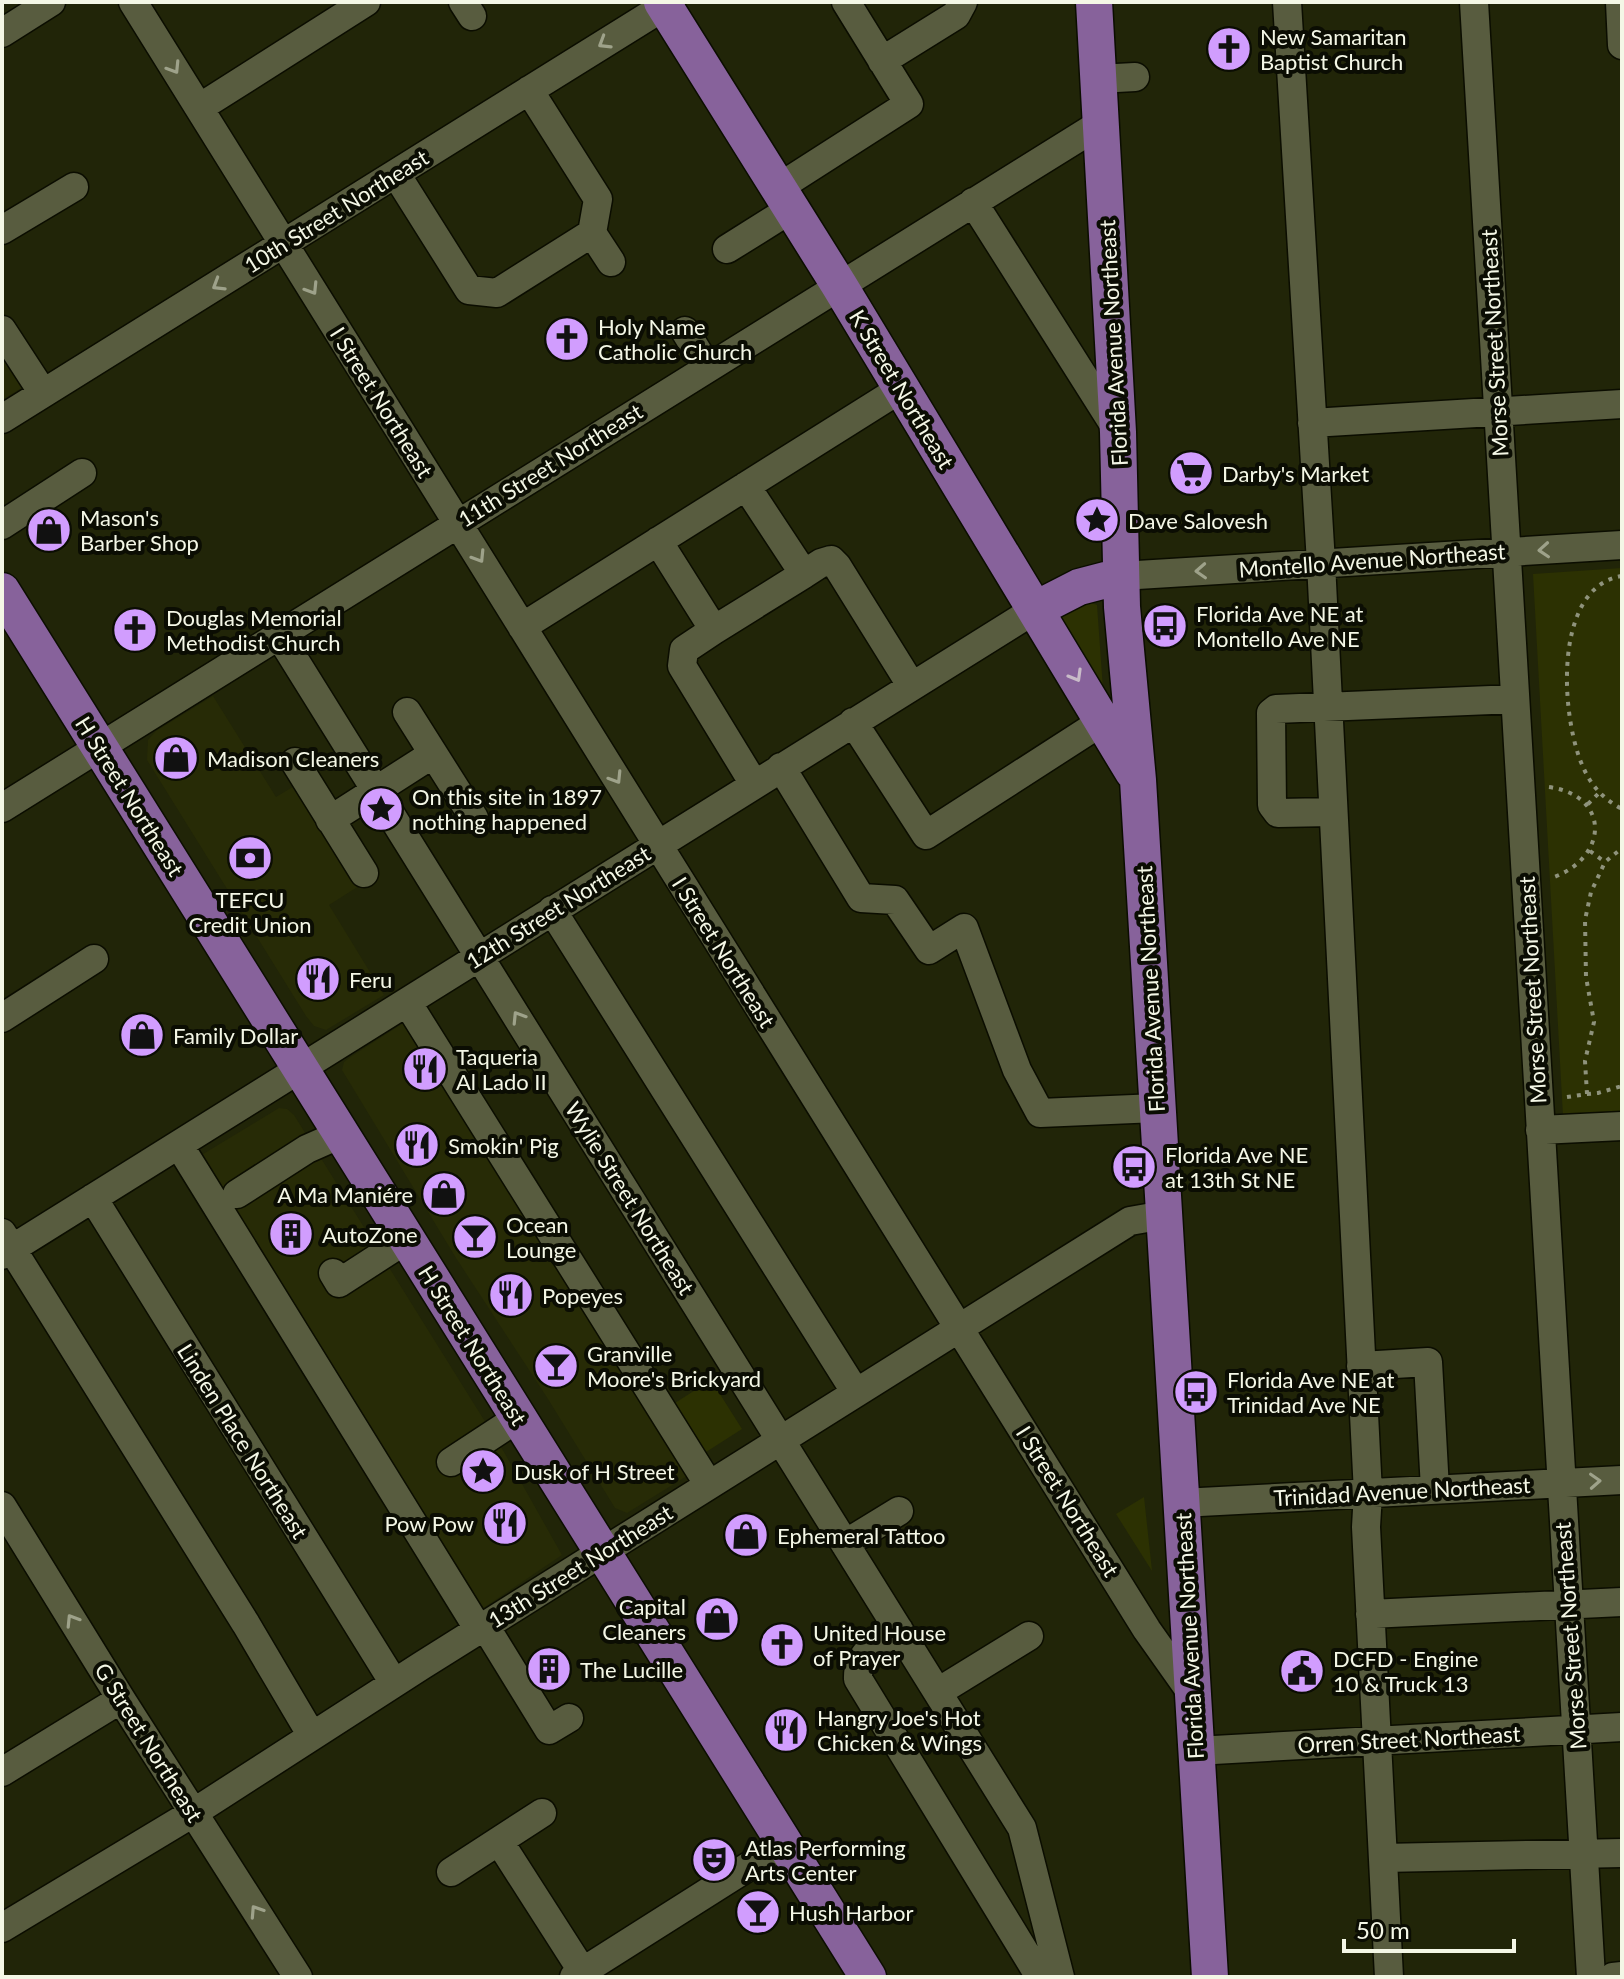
<svg xmlns="http://www.w3.org/2000/svg" width="1624" height="1979" font-family="Lato,sans-serif">
<style>
.built{fill:#272b06}
.green{fill:#2c3102}
.lines{fill:none;stroke-linecap:round;stroke-linejoin:round}
.minor-casing{stroke:#0b0d00;stroke-width:31}
.major-casing{stroke:#0b0d00;stroke-width:39}
.path{stroke:#8f937c;stroke-width:4;stroke-dasharray:4 6;stroke-linecap:butt}
.minor{stroke:#585c3f;stroke-width:28}
.major{stroke:#87629b;stroke-width:36}
.oneway{stroke:#9ea28a}
.oneway2{stroke:#c8bbc8}
.labels{text-anchor:middle;dominant-baseline:central;stroke-width:8;stroke-linejoin:round;paint-order:stroke}
.poi-label{font-size:22px;fill:#f4f7e6;stroke:#0b0d03;text-anchor:start}
.street-label{font-size:22px;fill:#f4f7e6;stroke:#0b0d03}
</style>
<rect width="100%" height="100%" fill="#212508"/>
<path class="built" d="M2 335 31 382 2 400Z
M213 696 276 797 296 785 359 886 329 905 384 995 326 1030 314 1026 306 1016 147 760 148 740 156 731Z
M413 1017 695 1471 627 1513 615 1508 548 1399 456 1258 342 1070 344 1062 352 1056Z
M279 1108 287 1109 294 1115 504 1452 562 1555 473 1615 190 1162Z"/>
<path class="green" d="M1622 568V1111L1563 1116 1533 574Z
M1089 602 1097 605 1104 703 1053 620Z
M711 1380 742 1429 706 1452 675 1403Z
M1144 1497 1152 1571 1116 1514Z"/>
<g class="lines">
<g class="minor-casing">
<path id="minor" d="M133 2 1147 1630 1193 1695
M463 2 472 16
M1287 2 1321 563 1368 1493 1366 1527 1389 1977
M1474 2 1591 1977
M1620 2 1622 45
M2 33 51 2
M882 61 956 15 963 2
M1098 79 1135 77
M529 90 598 199 592 233
M199 108 366 2
M396 174 469 290 497 293 592 233 611 262
M778 188 909 104 846 2
M973 202 1118 431
M2 230 74 187
M727 249 791 209
M2 330 43 393
M685 331 707 367
M2 419 671 2
M1312 423 1622 404
M2 525 82 473
M658 541 714 630 804 574 746 486
M804 574 821 563 831 560 837 566 911 685
M1121 576 1622 545
M522 627 902 388
M714 630 684 650 682 666 754 784
M279 635 1022 1828 1060 1977
M407 712 474 818
M853 722 926 835 1103 721
M295 762 364 873
M781 767 861 898 895 900 929 950 964 928 1017 1070 1040 1113 1157 1108
M2 808 1100 124
M1333 812 1278 813 1272 805 1271 713 1276 709 1515 699
M330 820 433 754
M552 910 856 1393
M407 1002 709 1485
M2 1018 94 959
M1540 1130 1622 1126
M179 1145 479 1630
M237 1194 307 1149 341 1134
M93 1198 394 1683
M2 1233 246 1624 312 1736
M2 1255 1036 609
M333 1273 339 1283 407 1239
M1361 1366 1428 1362 1435 1489
M451 1462 518 1418
M1181 1503 1622 1480
M2 1506 121 1699 298 1977
M845 1544 899 1511
M1370 1614 1622 1602
M485 1626 549 1730 569 1718
M899 1630C878 1643 857 1652 858 1679L1040 1977
M938 1692 1029 1636
M1196 1751 1622 1727
M2 1772 121 1699
M499 1841 586 1977
M1383 1858 1622 1853
M451 1872 542 1813
M2 1928 193 1813 421 1666 1130 1221 1164 1215
M574 1977 784 1844
M1613 1977 1622 1976"/>
</g>
<g class="major-casing">
<path id="major" d="M662 2 839 285 1133 772
M1094 2 1118 432 1122 607 1138 780 1210 1977
M2 591 868 1977
M1036 609 1079 587 1121 576"/>
</g>
<path class="path" d="M1622 576C1551 587 1561 722 1584 769 1592 787 1605 800 1622 809
M1549 787C1611 796 1608 857 1554 877
M1588 804 1599 793
M1590 851 1605 862
M1622 987V990
M1587 1094 1598 1093 1622 1086
M1567 1097 1587 1094 1585 1061 1594 1022 1586 977 1585 920 1591 892 1605 862 1622 848"/>
<use href="#minor" class="minor"/>
<use href="#major" class="major"/>
</g>
<defs><path id="oneway-chevron" d="M-2-3.5L2.5 0L-2 3.5" fill="none" stroke-width="1.6" stroke-linecap="round" stroke-linejoin="round" transform="scale(2)"/></defs>
<g class="oneway">
<use href="#oneway-chevron" transform="translate(604 43) rotate(148)"/>
<use href="#oneway-chevron" transform="translate(174 68) rotate(58)"/>
<use href="#oneway-chevron" transform="translate(218 285) rotate(148)"/>
<use href="#oneway-chevron" transform="translate(312 289) rotate(58)"/>
<use href="#oneway-chevron" transform="translate(1544 550) rotate(176)"/>
<use href="#oneway-chevron" transform="translate(479 557) rotate(58)"/>
<use href="#oneway-chevron" transform="translate(1201 571) rotate(177)"/>
<use href="#oneway-chevron" transform="translate(616 778) rotate(58)"/>
<use href="#oneway-chevron" transform="translate(518 1017) rotate(-122)"/>
<use href="#oneway-chevron" transform="translate(1595 1481) rotate(-3)"/>
<use href="#oneway-chevron" transform="translate(72 1620) rotate(-122)"/>
<use href="#oneway-chevron" transform="translate(256 1911) rotate(-123)"/>
</g>
<use class="oneway2" href="#oneway-chevron" transform="translate(1076 676) rotate(60)"/>
<defs>
<g id="church-disc" transform="scale(2.3)"><circle r="9.5" fill="#d19dfe" stroke="#0b0d03"/><path d="M-1.2-6h2.4v3.5h3.3v2.4h-3.3V6h-2.4V-.1h-3.3v-2.4h3.3Z" fill="#111"/></g>
<g id="supermarket-disc" transform="scale(2.3)"><circle r="9.5" fill="#d19dfe" stroke="#0b0d03"/><path d="M-6-5.5h2.5l.6 2H6L4.5 2H-2.5L-4.4-4H-6ZM-1.5 3.2a1.3 1.3 0 1 0 .1 0ZM3 3.2a1.3 1.3 0 1 0 .1 0Z" fill="#111"/></g>
<g id="sight-disc" transform="scale(2.3)"><circle r="9.5" fill="#d19dfe" stroke="#0b0d03"/><path d="M0-6L1.8-2.2L6-1.7L2.9 1.2L3.7 5.4L0 3.3L-3.7 5.4L-2.9 1.2L-6-1.7L-1.8-2.2Z" fill="#111"/></g>
<g id="shop-disc" transform="scale(2.3)"><circle r="9.5" fill="#d19dfe" stroke="#0b0d03"/><path d="M-5-2.5h2.3a2.7 3.5 0 0 1 5.4 0H5L5.5 6h-11ZM-1.5-2.5h3a1.5 2.3 0 0 0-3 0Z" fill="#111"/></g>
<g id="bus-disc" transform="scale(2.3)"><circle r="9.5" fill="#d19dfe" stroke="#0b0d03"/><path d="M-5-6H5V4H4V6H2V4H-2V6H-4V4H-5ZM-3.5-4V0h7V-4ZM-3.5 1.2v1.5H-2V1.2ZM2 1.2v1.5H3.5V1.2Z" fill="#111"/></g>
<g id="bank-disc" transform="scale(2.3)"><circle r="9.5" fill="#d19dfe" stroke="#0b0d03"/><path d="M-6-4H6V4H-6ZM0-2.3a2.3 2.3 0 1 0 0 4.6a2.3 2.3 0 1 0 0-4.6Z" fill="#111"/></g>
<g id="restaurant-disc" transform="scale(2.3)"><circle r="9.5" fill="#d19dfe" stroke="#0b0d03"/><path d="M-5-6h1v4h1v-4h1v4h1v-4h1v5L-1.5 .5V6h-2V.5L-5-1ZM5-6V6H3V1.5H1.5Q1.5-4 5-6Z" fill="#111"/></g>
<g id="building-disc" transform="scale(2.3)"><circle r="9.5" fill="#d19dfe" stroke="#0b0d03"/><path d="M-4-6H4V6H1V3H-1V6H-4ZM-2.5-4.3h1.7v1.8h-1.7ZM.8-4.3h1.7v1.8H.8ZM-2.5-1h1.7V.8h-1.7ZM.8-1h1.7V.8H.8Z" fill="#111"/></g>
<g id="bar-disc" transform="scale(2.3)"><circle r="9.5" fill="#d19dfe" stroke="#0b0d03"/><path d="M-6-5H6L.8 .8V4.5H3.5V6h-7V4.5H-.8V.8Z" fill="#111"/></g>
<g id="civic-disc" transform="scale(2.3)"><circle r="9.5" fill="#d19dfe" stroke="#0b0d03"/><path d="M-.6-6.5H3V-4.5H.6V-3L4-1V1h2V6H-6V1h2V-1L-.6-3ZM-1.2 2.5V6h2.4V2.5Z" fill="#111"/></g>
<g id="theatre-disc" transform="scale(2.3)"><circle r="9.5" fill="#d19dfe" stroke="#0b0d03"/><path d="M-5-5.5Q0-4 5-5.5V0Q5 5 0 6Q-5 5-5 0ZM-3.3-2.5H-1v1.5H-3.3ZM1-2.5H3.3v1.5H1ZM-2.8 1Q0 5.5 2.8 1Z" fill="#111"/></g>
</defs>
<g fill-rule="evenodd">
<use href="#church-disc" x="1229" y="49"/>
<use href="#church-disc" x="567" y="339"/>
<use href="#supermarket-disc" x="1191" y="473"/>
<use href="#sight-disc" x="1097" y="520"/>
<use href="#shop-disc" x="49" y="530"/>
<use href="#bus-disc" x="1165" y="626"/>
<use href="#church-disc" x="135" y="630"/>
<use href="#shop-disc" x="176" y="758"/>
<use href="#sight-disc" x="381" y="809"/>
<use href="#bank-disc" x="250" y="858"/>
<use href="#restaurant-disc" x="318" y="979"/>
<use href="#shop-disc" x="142" y="1035"/>
<use href="#restaurant-disc" x="425" y="1069"/>
<use href="#restaurant-disc" x="417" y="1145"/>
<use href="#bus-disc" x="1134" y="1167"/>
<use href="#shop-disc" x="444" y="1194"/>
<use href="#building-disc" x="291" y="1234"/>
<use href="#bar-disc" x="475" y="1237"/>
<use href="#restaurant-disc" x="511" y="1295"/>
<use href="#bar-disc" x="556" y="1366"/>
<use href="#bus-disc" x="1196" y="1392"/>
<use href="#sight-disc" x="483" y="1471"/>
<use href="#restaurant-disc" x="505" y="1523"/>
<use href="#shop-disc" x="746" y="1535"/>
<use href="#shop-disc" x="717" y="1619"/>
<use href="#church-disc" x="782" y="1645"/>
<use href="#building-disc" x="549" y="1669"/>
<use href="#civic-disc" x="1302" y="1671"/>
<use href="#restaurant-disc" x="786" y="1730"/>
<use href="#theatre-disc" x="714" y="1860"/>
<use href="#bar-disc" x="758" y="1912"/>
</g>
<g class="labels">
<g class="poi-label">
<text x="1260" y="36">New Samaritan<tspan x="1260" dy="25">Baptist Church</tspan></text>
<text x="598" y="326">Holy Name<tspan x="598" dy="25">Catholic Church</tspan></text>
<text x="1222" y="473">Darby's Market</text>
<text x="80" y="517">Mason's<tspan x="80" dy="25">Barber Shop</tspan></text>
<text x="1128" y="520">Dave Salovesh</text>
<text x="1196" y="613">Florida Ave NE at<tspan x="1196" dy="25">Montello Ave NE</tspan></text>
<text x="166" y="617">Douglas Memorial<tspan x="166" dy="25">Methodist Church</tspan></text>
<text x="207" y="758">Madison Cleaners</text>
<text x="412" y="796">On this site in 1897<tspan x="412" dy="25">nothing happened</tspan></text>
<text x="250" y="899" text-anchor="middle">TEFCU<tspan x="250" dy="25">Credit Union</tspan></text>
<text x="349" y="979">Feru</text>
<text x="173" y="1035">Family Dollar</text>
<text x="456" y="1056">Taqueria<tspan x="456" dy="25">Al Lado II</tspan></text>
<text x="448" y="1145">Smokin' Pig</text>
<text x="1165" y="1154">Florida Ave NE<tspan x="1165" dy="25">at 13th St NE</tspan></text>
<text x="413" y="1194" text-anchor="end">A Ma Maniére</text>
<text x="506" y="1224">Ocean<tspan x="506" dy="25">Lounge</tspan></text>
<text x="322" y="1234">AutoZone</text>
<text x="542" y="1295">Popeyes</text>
<text x="587" y="1353">Granville<tspan x="587" dy="25">Moore's Brickyard</tspan></text>
<text x="1227" y="1379">Florida Ave NE at<tspan x="1227" dy="25">Trinidad Ave NE</tspan></text>
<text x="514" y="1471">Dusk of H Street</text>
<text x="474" y="1523" text-anchor="end">Pow Pow</text>
<text x="777" y="1535">Ephemeral Tattoo</text>
<text x="686" y="1606" text-anchor="end">Capital<tspan x="686" dy="25">Cleaners</tspan></text>
<text x="813" y="1632">United House<tspan x="813" dy="25">of Prayer</tspan></text>
<text x="1333" y="1658">DCFD - Engine<tspan x="1333" dy="25">10 &amp; Truck 13</tspan></text>
<text x="580" y="1669">The Lucille</text>
<text x="817" y="1717">Hangry Joe's Hot<tspan x="817" dy="25">Chicken &amp; Wings</tspan></text>
<text x="745" y="1847">Atlas Performing<tspan x="745" dy="25">Arts Center</tspan></text>
<text x="789" y="1912">Hush Harbor</text>
</g>
<g class="street-label">
<text transform="translate(336 211) rotate(-32)">10th Street Northeast</text>
<text transform="translate(1113 343) rotate(-93)">Florida Avenue Northeast</text>
<text transform="translate(1494 343) rotate(-93)">Morse Street Northeast</text>
<text transform="translate(902 389) rotate(59)">K Street Northeast</text>
<text transform="translate(382 402) rotate(58)">I Street Northeast</text>
<text transform="translate(550 465) rotate(-32)">11th Street Northeast</text>
<text transform="translate(1372 560) rotate(-4)">Montello Avenue Northeast</text>
<text transform="translate(130 796) rotate(58)">H Street Northeast</text>
<text transform="translate(558 907) rotate(-32)">12th Street Northeast</text>
<text transform="translate(724 952) rotate(58)">I Street Northeast</text>
<text transform="translate(1150 989) rotate(-93)">Florida Avenue Northeast</text>
<text transform="translate(1532 990) rotate(-93)">Morse Street Northeast</text>
<text transform="translate(630 1198) rotate(58)">Wylie Street Northeast</text>
<text transform="translate(473 1345) rotate(58)">H Street Northeast</text>
<text transform="translate(243 1441) rotate(58)">Linden Place Northeast</text>
<text transform="translate(1402 1491) rotate(-3)">Trinidad Avenue Northeast</text>
<text transform="translate(1068 1501) rotate(58)">I Street Northeast</text>
<text transform="translate(580 1566) rotate(-32)">13th Street Northeast</text>
<text transform="translate(1189 1636) rotate(-93)">Florida Avenue Northeast</text>
<text transform="translate(1570 1636) rotate(-94)">Morse Street Northeast</text>
<text transform="translate(1409 1739) rotate(-3)">Orren Street Northeast</text>
<text transform="translate(149 1742) rotate(58)">G Street Northeast</text>
</g>
</g>
<rect width="1624" height="1979" fill="none" stroke="#f4f7e6" stroke-width="8"/>
<path d="M1344 1939v12h170v-12" fill="none" stroke="#f4f7e6" stroke-width="4"/>
<text x="1356" y="1939" font-size="24" fill="#f4f7e6" stroke="#0b0d03" stroke-width="6" paint-order="stroke">50 m</text>
</svg>
